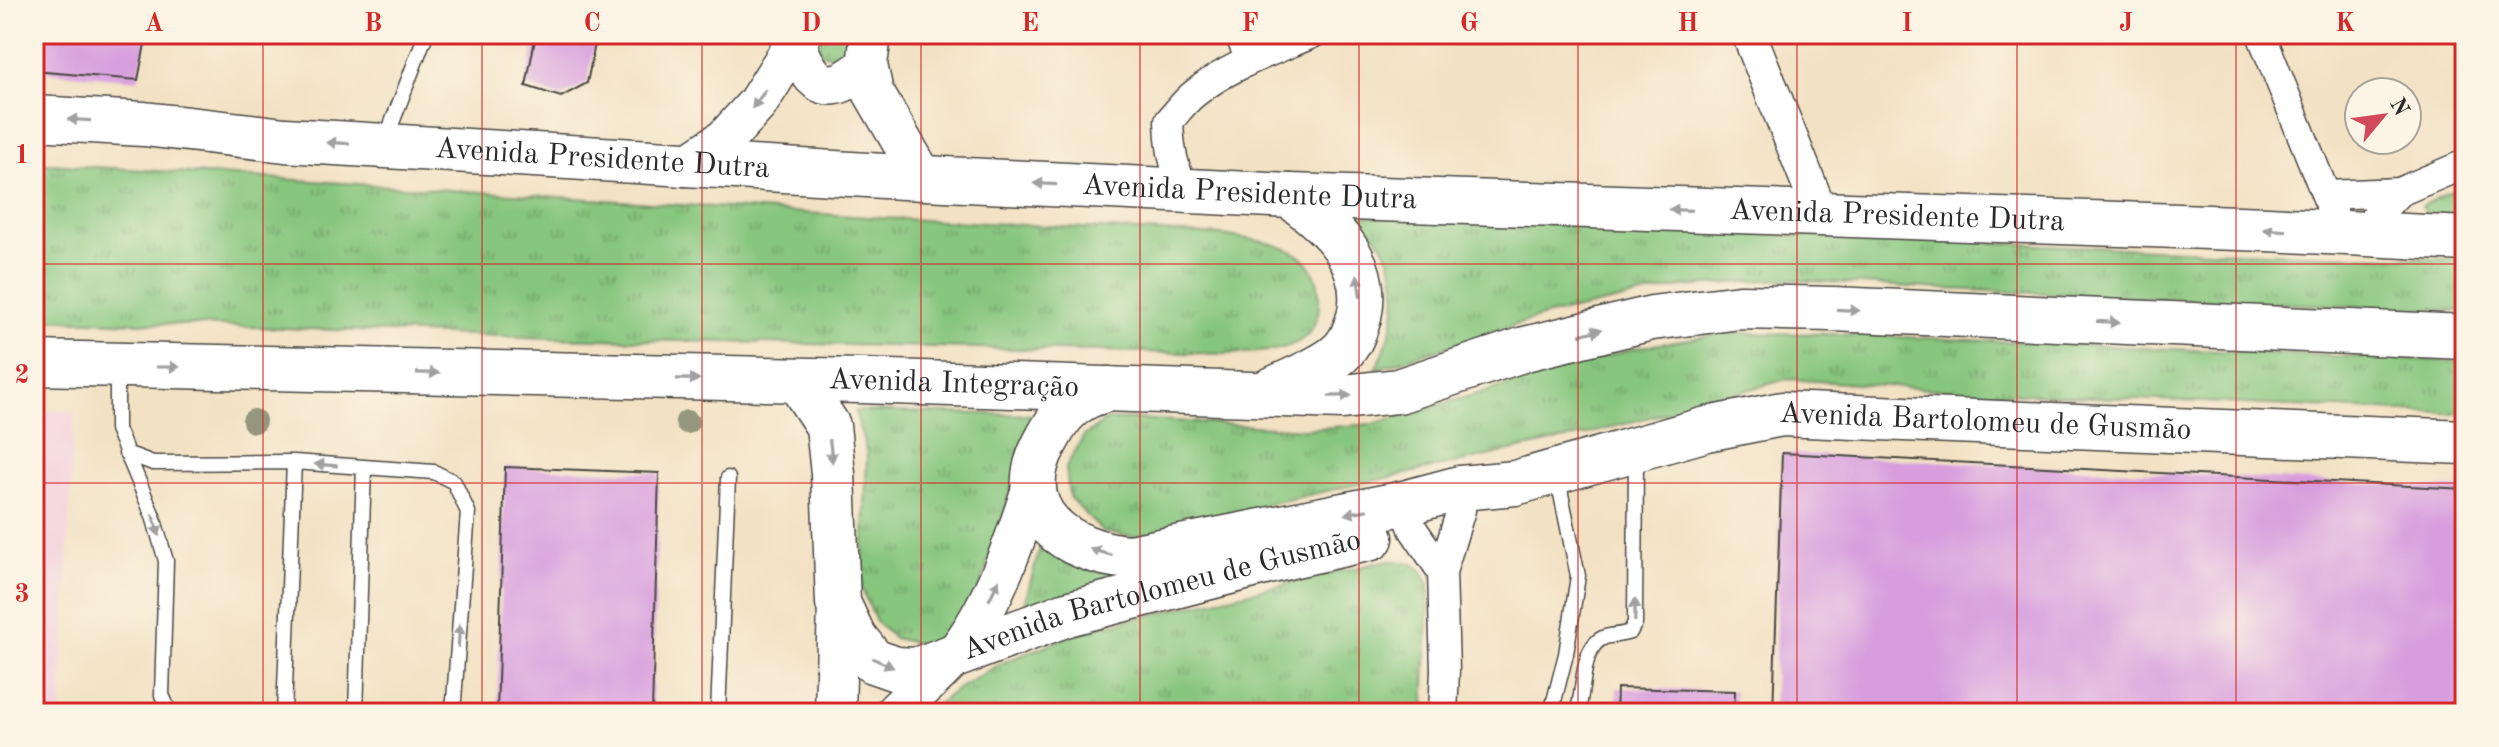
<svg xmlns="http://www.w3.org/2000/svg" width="2499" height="747" font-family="'Old Standard TT',serif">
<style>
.built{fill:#f3cfde}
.park{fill:url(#park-tufts);stroke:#597854;stroke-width:2}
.building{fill:#d79dde}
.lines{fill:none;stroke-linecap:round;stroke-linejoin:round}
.service-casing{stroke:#494642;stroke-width:17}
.minor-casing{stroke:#494642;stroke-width:31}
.tertiary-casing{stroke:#494642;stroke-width:37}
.secondary-casing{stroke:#494642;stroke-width:43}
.primary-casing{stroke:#494642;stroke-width:47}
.trunk-casing{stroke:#494642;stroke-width:47}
.service{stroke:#fff;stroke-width:14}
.minor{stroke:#fff;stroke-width:28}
.tertiary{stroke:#fff;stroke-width:34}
.secondary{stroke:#fff;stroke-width:40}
.primary{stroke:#fff;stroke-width:44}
.trunk{stroke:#fff;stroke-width:44}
.tree{fill:#94977d}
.oneway{fill:#a0a0a0}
.grid{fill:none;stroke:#d62828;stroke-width:2;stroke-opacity:0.55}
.labels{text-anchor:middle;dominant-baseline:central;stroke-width:8;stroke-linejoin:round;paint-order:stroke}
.street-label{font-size:30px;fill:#2b2b2b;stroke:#fcf5e5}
.neatline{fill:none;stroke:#d62828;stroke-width:3}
.grid-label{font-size:26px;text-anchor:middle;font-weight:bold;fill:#d62828}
</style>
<defs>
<pattern id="park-tufts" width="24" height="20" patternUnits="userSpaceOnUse" patternTransform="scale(2)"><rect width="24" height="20" fill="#87c67e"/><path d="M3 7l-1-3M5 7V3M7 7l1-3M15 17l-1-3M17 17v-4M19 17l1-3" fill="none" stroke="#6fa167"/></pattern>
</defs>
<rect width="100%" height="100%" fill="#fcf5e5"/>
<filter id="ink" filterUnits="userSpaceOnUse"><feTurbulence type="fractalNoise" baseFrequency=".0125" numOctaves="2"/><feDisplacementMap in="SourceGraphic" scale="16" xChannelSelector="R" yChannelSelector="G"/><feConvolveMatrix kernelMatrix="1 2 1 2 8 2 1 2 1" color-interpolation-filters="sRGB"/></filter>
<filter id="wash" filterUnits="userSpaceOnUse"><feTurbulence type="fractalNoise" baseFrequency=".006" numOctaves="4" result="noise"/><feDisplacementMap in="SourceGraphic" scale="32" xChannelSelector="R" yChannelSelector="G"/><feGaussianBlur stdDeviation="1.8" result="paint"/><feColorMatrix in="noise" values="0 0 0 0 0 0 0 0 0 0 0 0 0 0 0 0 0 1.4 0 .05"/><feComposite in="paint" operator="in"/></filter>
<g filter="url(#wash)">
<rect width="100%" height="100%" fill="#f2e1c3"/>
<path class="built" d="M34 410 74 412 61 713H34Z"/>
<path class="park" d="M821 34H850L847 60 818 52Z
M34 163 883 218 1223 235C1249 240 1278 241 1300 256 1312 264 1318 279 1319 293 1323 354 1272 351 1226 354L551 338 34 319Z
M2465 184V214L2426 213 2422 206Z
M1354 216 1502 220 1659 231 2465 260V311L1944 289 1779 279 1681 287 1544 316 1376 369C1395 332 1405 287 1384 247 1378 235 1363 225 1354 216Z
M1725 333 1834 334 2465 362V414L1959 391 1787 379 1584 435 1263 505 1136 537 1103 532 1069 497 1066 467 1084 436 1106 420 1141 419 1304 429 1373 424 1636 348Z
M855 411 1035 415 969 621 928 646 894 638 876 622 862 589 867 454Z
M1041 544 1133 577 1022 613Z
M1385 561C1410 562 1419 560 1429 585L1424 713H926L953 692 1002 663 1085 630Z"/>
<g id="blocks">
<path class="building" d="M34 34H147L138 80 34 71Z
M536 34H597L587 83 561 97 526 86Z
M1782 453 2465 489V713H1773Z
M505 467 659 473 652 713H497Z
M1617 688 1735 691 1734 713H1616Z"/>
</g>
</g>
<g filter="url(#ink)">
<use href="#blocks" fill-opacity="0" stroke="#494642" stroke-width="2"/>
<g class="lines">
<g class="service-casing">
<path id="service" d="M385 141 426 34
M117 371V429L153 516 166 561 162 695 169 711 172 713
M126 453 153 463 294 462 434 472 454 482 468 512 454 700 450 713
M284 713 294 462
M356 713 364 467
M718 713 728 478
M1551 713 1566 654 1578 576 1557 475
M1577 713C1585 691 1580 646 1605 637 1613 635 1622 635 1630 632L1635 623 1636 453"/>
</g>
<g class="minor-casing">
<path id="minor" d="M1239 34 1250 60
M2261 34 2341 233
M1185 190C1173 167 1170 148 1169 121 1177 112 1185 101 1194 94 1228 66 1273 51 1312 34
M2326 195 2399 192
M2358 235 2399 192 2465 164
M1404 503 1413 529 1442 572
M1443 713 1445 670 1442 572 1461 510 1460 488"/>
</g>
<g class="tertiary-casing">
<path id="tertiary" d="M1749 34 1821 214"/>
</g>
<g class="secondary-casing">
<path id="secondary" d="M871 34 867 65 873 92 922 176
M796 45C813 89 831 97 867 65
M685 166 725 139 757 104 801 34
M835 713 838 603
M895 713C914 694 936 677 953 657 991 612 1014 544 1032 489"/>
</g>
<g class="primary-casing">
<g id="primary">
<path id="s1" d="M799 382 828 426 833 474 838 603 854 637 873 661 896 669 916 670 1067 614 1295 555 1371 538"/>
<path id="s2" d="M1108 389C1098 392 1087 395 1079 401 1062 411 1053 428 1044 445 1009 513 1068 553 1130 557L1404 503 1460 488 1515 483 1707 429 1782 414 2465 442"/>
</g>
</g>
<g class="trunk-casing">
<g id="trunk">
<path id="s3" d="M34 118 144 124 285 140 884 176 1290 196 2268 229 2465 239"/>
<path id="s4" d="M34 363 861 381 1343 397 1398 391 1525 349 1652 318 1740 307 1833 309 2465 337"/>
<path d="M1267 392C1289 381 1315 372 1334 358 1349 348 1354 334 1359 317 1372 262 1330 225 1290 196"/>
</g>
</g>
<use href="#service" class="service"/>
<use href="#minor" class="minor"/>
<use href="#tertiary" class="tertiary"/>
<use href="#secondary" class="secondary"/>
<use href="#primary" class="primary"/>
<use href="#trunk" class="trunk"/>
</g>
<g class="tree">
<circle cx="254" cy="421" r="12"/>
<circle cx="687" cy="422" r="12"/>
</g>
<defs><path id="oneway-solid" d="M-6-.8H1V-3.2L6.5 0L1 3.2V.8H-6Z" transform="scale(2)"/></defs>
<g class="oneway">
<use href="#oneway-solid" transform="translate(759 99) rotate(127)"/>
<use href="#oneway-solid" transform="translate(79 120) rotate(-177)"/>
<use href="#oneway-solid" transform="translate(338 143) rotate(-177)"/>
<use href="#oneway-solid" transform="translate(1045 184) rotate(-177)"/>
<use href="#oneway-solid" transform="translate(1680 210) rotate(-178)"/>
<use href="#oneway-solid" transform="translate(2275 230) rotate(-177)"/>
<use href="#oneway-solid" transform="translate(1359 286) rotate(-98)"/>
<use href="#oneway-solid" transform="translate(1848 310) rotate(3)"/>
<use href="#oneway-solid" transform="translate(2108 322) rotate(3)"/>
<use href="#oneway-solid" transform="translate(1591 332) rotate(-14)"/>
<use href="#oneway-solid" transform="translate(168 367)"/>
<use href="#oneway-solid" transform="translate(428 373) rotate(1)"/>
<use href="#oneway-solid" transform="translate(688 379) rotate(1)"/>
<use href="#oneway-solid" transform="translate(1340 396) rotate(-1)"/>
<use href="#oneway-solid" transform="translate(831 451) rotate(83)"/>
<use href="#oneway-solid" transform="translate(326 465) rotate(-176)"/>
<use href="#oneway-solid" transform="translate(1356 512) rotate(169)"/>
<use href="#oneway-solid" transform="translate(156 525) rotate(73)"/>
<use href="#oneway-solid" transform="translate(1101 552) rotate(-163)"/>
<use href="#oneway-solid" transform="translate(994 590) rotate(-64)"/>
<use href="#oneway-solid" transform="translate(1635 610) rotate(-89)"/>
<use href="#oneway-solid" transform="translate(459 636) rotate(-86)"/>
<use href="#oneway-solid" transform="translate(883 663) rotate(24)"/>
</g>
</g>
<path class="grid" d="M263 34V713M482 34V713M702 34V713M921 34V713M1140 34V713M1359 34V713M1578 34V713M1797 34V713M2017 34V713M2236 34V713M34 264H2465M34 483H2465"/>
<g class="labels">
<g class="street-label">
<text stroke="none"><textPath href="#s3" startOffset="570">Avenida Presidente Dutra</textPath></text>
<text stroke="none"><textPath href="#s3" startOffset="1218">Avenida Presidente Dutra</textPath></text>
<text stroke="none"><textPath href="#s3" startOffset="1866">Avenida Presidente Dutra</textPath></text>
<text stroke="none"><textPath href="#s4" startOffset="920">Avenida Integração</textPath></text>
<text stroke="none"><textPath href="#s2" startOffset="1134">Avenida Bartolomeu de Gusmão</textPath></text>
<text stroke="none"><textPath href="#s1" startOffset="600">Avenida Bartolomeu de Gusmão</textPath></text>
</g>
</g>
<rect width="2499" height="747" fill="none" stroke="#fcf5e5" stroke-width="88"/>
<g transform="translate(2383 116) rotate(61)"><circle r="38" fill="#fcf5e5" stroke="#a8a49b" stroke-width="2"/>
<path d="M0-6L14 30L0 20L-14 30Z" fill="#d1495b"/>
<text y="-12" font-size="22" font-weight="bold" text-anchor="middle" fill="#2b2b2b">N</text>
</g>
<rect x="44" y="44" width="2411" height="659" class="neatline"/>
<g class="grid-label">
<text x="154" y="31">A</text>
<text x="373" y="31">B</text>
<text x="592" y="31">C</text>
<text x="811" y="31">D</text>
<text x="1030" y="31">E</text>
<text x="1250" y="31">F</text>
<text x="1469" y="31">G</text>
<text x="1688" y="31">H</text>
<text x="1907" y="31">I</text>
<text x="2126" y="31">J</text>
<text x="2345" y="31">K</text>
<text x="22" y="163">1</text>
<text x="22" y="383">2</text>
<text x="22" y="602">3</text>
</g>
</svg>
